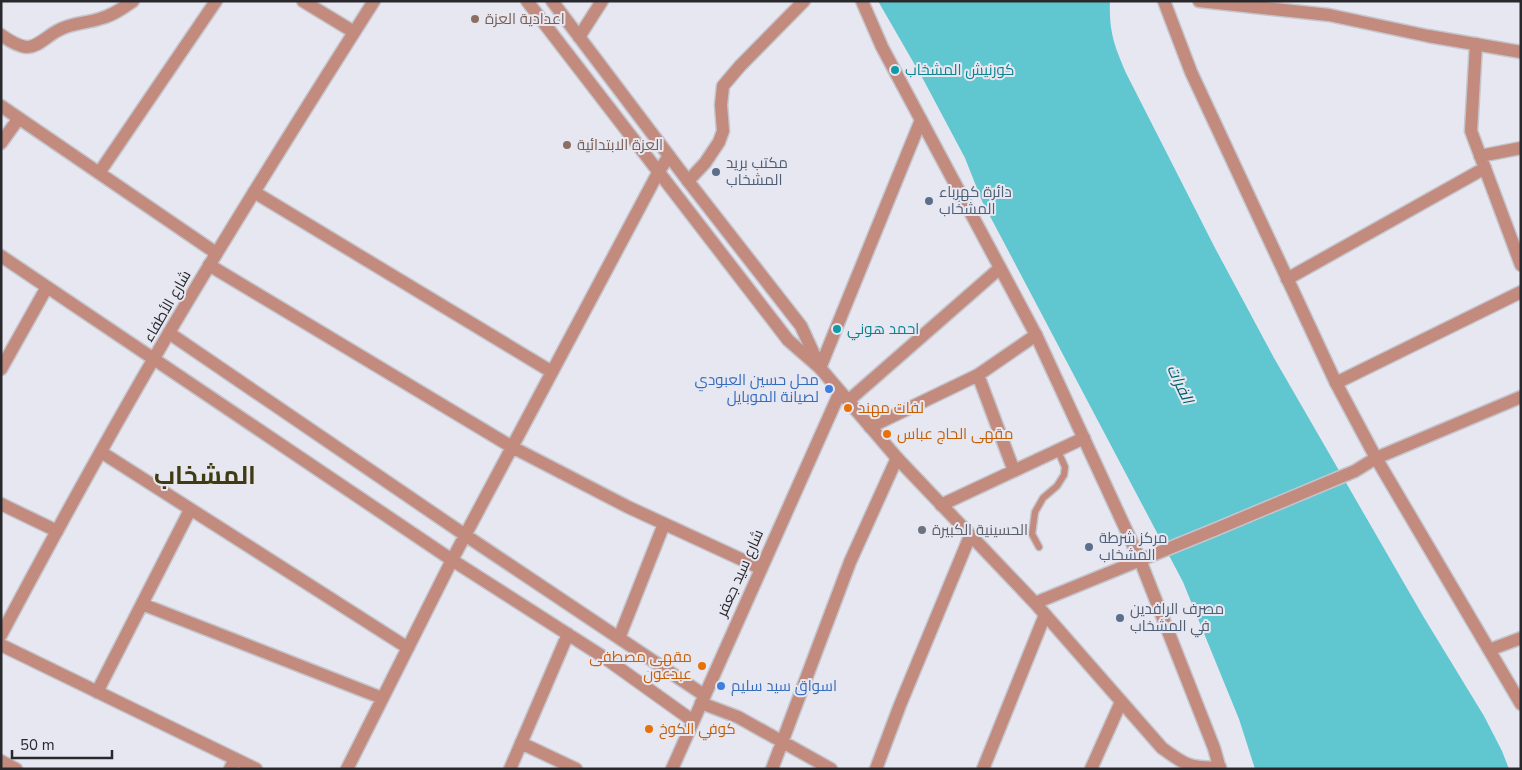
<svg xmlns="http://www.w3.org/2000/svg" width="1522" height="770" font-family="'Nunito Sans',Cairo,sans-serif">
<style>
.water{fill:#60c7d0}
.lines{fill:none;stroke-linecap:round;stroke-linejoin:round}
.service-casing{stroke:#c5c5ce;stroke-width:9}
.minor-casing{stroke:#c5c5ce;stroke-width:15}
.tertiary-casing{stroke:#c5c5ce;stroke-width:15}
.service{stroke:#c28b7e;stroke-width:6}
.minor{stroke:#c28b7e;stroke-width:12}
.tertiary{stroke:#c28b7e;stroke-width:12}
.education-dot{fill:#8d6e63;stroke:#e7e7f1;stroke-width:2}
.culture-dot{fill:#0f9aa8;stroke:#e7e7f1;stroke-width:2}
.service-dot{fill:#5c6f8a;stroke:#e7e7f1;stroke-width:2}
.shop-dot{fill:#3f7fe0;stroke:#e7e7f1;stroke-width:2}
.food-dot{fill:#e8710a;stroke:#e7e7f1;stroke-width:2}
.worship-dot{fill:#6b7280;stroke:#e7e7f1;stroke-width:2}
.labels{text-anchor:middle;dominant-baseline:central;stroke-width:4;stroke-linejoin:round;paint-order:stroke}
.education-label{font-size:15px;fill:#785e54;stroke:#e7e7f1;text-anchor:start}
.culture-label{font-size:15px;fill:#0d838f;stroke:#e7e7f1;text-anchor:start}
.service-label{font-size:15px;fill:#4e5e75;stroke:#e7e7f1;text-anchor:start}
.street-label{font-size:15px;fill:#29292d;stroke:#e7e7f1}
.shop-label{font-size:15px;fill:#366cbe;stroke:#e7e7f1;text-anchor:end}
.food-label{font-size:15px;fill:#c56008;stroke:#e7e7f1;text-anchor:start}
.worship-label{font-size:15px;fill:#5b616d;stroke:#e7e7f1;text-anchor:start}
.water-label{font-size:16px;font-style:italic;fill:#005f65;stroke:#e7e7f1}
.town-label{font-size:25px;font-weight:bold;fill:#403c12;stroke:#e7e7f1}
</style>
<rect width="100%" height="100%" fill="#e7e7f1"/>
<path class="water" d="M878 1H1110C1109 32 1114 45 1126 73L1215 248 1274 358 1423 616 1484 716 1502 751 1509 769H1255L1239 719 1183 582 982 201 965 158 923 79Z"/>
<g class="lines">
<g class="service-casing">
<path id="service" d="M1039 547 1032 534 1035 512 1043 498 1057 486 1064 475 1065 467 1058 451"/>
</g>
<g class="minor-casing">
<path id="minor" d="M303 1 354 32
M1 35C8 40 18 46 26 47 37 48 47 36 57 31 73 22 86 24 102 18 113 15 123 8 133 1
M579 37 602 1
M1476 44 1471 131 1521 265
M1 106 216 253
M1 143 19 118
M1480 156 1521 148
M99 173 216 1
M688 181 705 163 719 142 723 131 721 105 723 86 740 66 804 1
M254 192 552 372
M1 256 452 560 605 658 693 721
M209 265 512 447 628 507 760 568
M1287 279 1485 168
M169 333 465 535 704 695
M820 368 921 120
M1 369 47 287
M978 375 1014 471
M1336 383 1521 292
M848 401 1000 268
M870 427 978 375 1036 335
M101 452 408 648
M1 504 57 531
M941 505 1084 438
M142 604 382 698
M619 638 664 524
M97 692 190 510
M701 703 738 717 831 769
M521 743 576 769
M1 761 16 769
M230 769 235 759
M347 769 452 560 659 171 669 156
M510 769 568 634
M772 769 850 562 897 458
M876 769 900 705 970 536
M983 769 1045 615
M1091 769 1121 702"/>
</g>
<g class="tertiary-casing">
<path id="tertiary" d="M527 1 788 340 820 368 897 458 1035 603 1162 748C1185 765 1191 769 1220 767
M552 1 688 181 801 326 818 363
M862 1 882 47 1036 335 1140 560 1214 748 1220 769
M1164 1 1191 72 1336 383 1376 458 1521 704
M1199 1 1329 15 1428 36 1521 52
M1035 603 1214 530 1355 471 1376 458 1521 397
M1 635C61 522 123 409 189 299 249 199 311 100 374 1
M1 645 256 769
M1489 650 1521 638
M672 769 840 392"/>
</g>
<use href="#service" class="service"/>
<use href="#minor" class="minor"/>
<use href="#tertiary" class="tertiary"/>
</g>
<g class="education-dot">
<circle cx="475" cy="19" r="5"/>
<circle cx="567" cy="145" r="5"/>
</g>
<g class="culture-dot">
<circle cx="895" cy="70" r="5"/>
<circle cx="837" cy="329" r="5"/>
</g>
<g class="service-dot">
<circle cx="716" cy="172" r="5"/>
<circle cx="929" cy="201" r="5"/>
<circle cx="1089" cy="547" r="5"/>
<circle cx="1120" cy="618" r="5"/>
</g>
<g class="shop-dot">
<circle cx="829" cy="389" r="5"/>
<circle cx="721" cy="686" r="5"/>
</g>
<g class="food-dot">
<circle cx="848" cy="408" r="5"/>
<circle cx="887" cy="434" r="5"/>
<circle cx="702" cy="666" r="5"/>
<circle cx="649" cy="729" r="5"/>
</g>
<circle class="worship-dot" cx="922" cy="530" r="5"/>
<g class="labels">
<g class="education-label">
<text x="485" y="19">اعدادية العزة</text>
<text x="577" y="145">العزة الابتدائية</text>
</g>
<g class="culture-label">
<text x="905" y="70">كورنيش المشخاب</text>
<text x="847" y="329">احمد هوني</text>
</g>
<g class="service-label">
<text x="726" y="163">مكتب بريد<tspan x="726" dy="17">المشخاب</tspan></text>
<text x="939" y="192">دائرة كهرباء<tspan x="939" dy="17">المشخاب</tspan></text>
<text x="1099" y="538">مركز شرطة<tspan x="1099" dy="17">المشخاب</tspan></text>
<text x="1130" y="609">مصرف الرافدين<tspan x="1130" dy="17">في المشخاب</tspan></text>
</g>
<g class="street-label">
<text transform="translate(167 306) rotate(-60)">شارع الأطفاء</text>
<text transform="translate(740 573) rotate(-66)">شارع سيد جعفر</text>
</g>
<g class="shop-label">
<text x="819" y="380">محل حسين العبودي<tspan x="819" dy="17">لصيانة الموبايل</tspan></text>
<text x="731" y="686" text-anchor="start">اسواق سيد سليم</text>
</g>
<g class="food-label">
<text x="858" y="408">لفات مهند</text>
<text x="897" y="434">مقهى الحاج عباس</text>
<text x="692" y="657" text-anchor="end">مقهى مصطفى<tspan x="692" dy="17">عبدعون</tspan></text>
<text x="659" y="729">كوفي الكوخ</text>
</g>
<g class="worship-label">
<text x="932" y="530">الحسينية الكبيرة</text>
</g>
<g class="water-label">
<text transform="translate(1180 384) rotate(65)">الفرات</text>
</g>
<g class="town-label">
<text x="205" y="476">المشخاب</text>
</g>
</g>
<rect width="1522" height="770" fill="none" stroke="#29292d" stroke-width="5"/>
<path d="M12 750v8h100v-8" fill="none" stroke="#29292d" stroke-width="2.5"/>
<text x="20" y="750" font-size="15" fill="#29292d" stroke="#e7e7f1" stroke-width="4" paint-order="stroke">50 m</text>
</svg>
